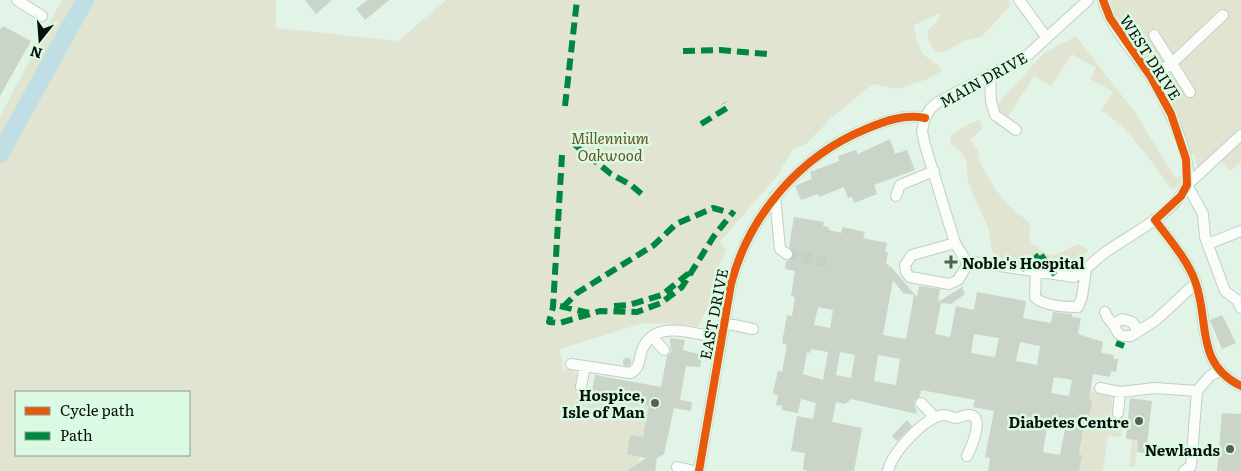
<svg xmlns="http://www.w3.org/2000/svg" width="1241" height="471" font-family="Literata,serif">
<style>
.green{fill:#e2e4d2;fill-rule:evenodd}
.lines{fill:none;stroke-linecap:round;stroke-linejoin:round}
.river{stroke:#bfdfe4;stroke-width:18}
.building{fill:#cad4c8;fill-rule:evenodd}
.minor-tunnel{stroke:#c1d1c6;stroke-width:10;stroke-dasharray:10 5;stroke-linecap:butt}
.minor-casing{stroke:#c1cec5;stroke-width:12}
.minor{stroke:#fbfdfb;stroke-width:10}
.quiet{stroke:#00873e;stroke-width:6;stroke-dasharray:12 6;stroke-linecap:butt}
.cycleway-casing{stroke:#dbfae4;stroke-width:11}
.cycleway{stroke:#e8590c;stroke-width:8}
.poi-dot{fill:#546057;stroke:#dbfae4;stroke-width:2}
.labels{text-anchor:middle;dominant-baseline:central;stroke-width:5;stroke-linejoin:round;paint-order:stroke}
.street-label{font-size:15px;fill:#07110a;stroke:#dbfae4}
.park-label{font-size:15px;font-style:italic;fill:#675420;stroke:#dbfae4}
.poi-label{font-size:15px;font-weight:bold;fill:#07110a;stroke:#dbfae4;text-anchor:end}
</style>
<rect width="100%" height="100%" fill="#e2f3e7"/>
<path class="green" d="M62 0H276V28L398 41 446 0H1008L1011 5 981 37 963 41 942 53 934 51C920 23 931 35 941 13L914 25C916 44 921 57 939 65L941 71 928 79 897 89 873 84 831 118 806 144 793 149 777 176 720 242 726 250 715 275 717 290 698 326 643 323 560 349 563 369 573 370 577 375 576 393 649 406 637 471H0V116ZM16 392H189V455H16Z
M1111 0H1241V162L1231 171 1214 154 1198 169 1194 154 1189 155C1185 140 1182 125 1175 111 1158 73 1128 42 1108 6Z
M1076 36 1136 114 1175 178 1182 175 1180 184 1172 189C1150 161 1132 130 1101 110L1113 92 1090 79 1096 68 1072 54 1051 86 1034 76 1007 118 1000 112 997 105 1043 54Z
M980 120 982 129 970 140 978 150 980 163 994 187 1007 204 1031 224 1029 232 1031 243 1050 256C1062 253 1067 248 1079 244L1089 251 1059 270 1006 262 992 251 988 227 973 195 967 177V162L961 152 951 145 950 136 968 124Z
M1090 391 1110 396 1112 401 1111 414 1124 416 1121 437 1108 436 1103 471H1079L1082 456 1079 455 1084 424H1088L1092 400 1089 399Z
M1132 439 1138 440 1135 467H1129Z"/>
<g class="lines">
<path class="river" d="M0 154 85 0"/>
</g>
<path class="building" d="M305 0H332L316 14Z
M367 0H389L365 20 356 9Z
M3 26 31 41 0 96V30Z
M890 139 895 154 907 150 915 170 874 185 877 194 854 203 852 197 848 198 844 187 819 197 818 194 801 200 795 186 812 179 810 172 839 161 838 156 856 150 858 154Z
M794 217 824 222 823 226 828 227 829 230 841 233 843 227 865 232 863 238 887 243 885 252H888L886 263 889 265 888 268 890 266 917 297 919 286 940 289 938 302 962 287 965 294 951 304 941 303 935 334 950 337 956 306 974 310 977 292 1026 301 1023 318 1051 323 1053 312 1072 314V317L1081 318 1078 334 1103 342 1101 353 1114 355 1113 359H1118L1116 372 1111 371 1110 377 1093 374 1089 399 1092 400 1088 425 1084 424 1079 455H1082L1079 471H988L990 458 985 457 994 411 973 407 975 400 921 390 920 396 914 402 917 414 851 399 845 404 836 402 832 422 862 428 854 471H808L803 469 805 453 791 451 797 416 813 419 816 403 801 399 798 413 782 410V406L776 405 778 396 773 393 778 371 782 372 787 345 782 343 787 315 792 316 795 297 791 296 795 271 785 269 786 261 790 260 794 255 789 247ZM893 280 903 293 914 295 906 339 883 335ZM818 307 833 310 830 328 814 325ZM974 334 999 338 995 357 971 353ZM1020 342 1040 346 1037 365 1016 361ZM811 349 828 352 823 380 803 374 807 352 810 353ZM840 352 855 355 851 378 836 375ZM878 355 900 359 896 385 874 381ZM1054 377 1072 380 1069 396 1051 393ZM1048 421 1066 424 1060 455 1043 452Z
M1222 315 1236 343 1222 349 1210 320Z
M670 338 685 340 683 350 702 355 700 367 686 366 680 400 692 402 691 411 674 408 664 454 657 458 655 471H627L646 458 627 454 630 435 643 437 649 406 591 396 595 375 661 387 667 356 671 352Z
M623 362a4 4 0 1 1 8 0a4 4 0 1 1-8 0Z
M1130 398 1152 401 1146 453 1137 452 1138 440 1126 439Z
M1222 413 1241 414V471H1217Z
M907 420 912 426 897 441 892 436Z"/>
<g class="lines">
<path class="minor-tunnel" d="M787 254 827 262"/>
<g class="minor-casing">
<path id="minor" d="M17 0 42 16
M1019 0 1046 37
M1154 35 1190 92
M990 76 991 101 995 115 1016 130
M1151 77 1171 64 1223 15
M1187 185 1203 214 1205 237 1225 291 1237 300 1241 308
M1187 185 1241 135
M775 196 780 249 787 254
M896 196 900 185 934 171
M1155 220C1169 239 1187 259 1195 281 1210 320 1194 363 1241 386
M955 243 912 255 905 265 906 272 910 277 949 284 958 280 966 267V261L955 243 925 145 922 131 925 118 931 108 938 102 1029 54 1088 0
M1208 244 1241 231
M966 261 1074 277C1088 269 1097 257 1110 249 1134 233 1173 213 1186 187 1197 164 1162 94 1149 74 1133 51 1110 27 1103 0
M1036 272 1035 297C1043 306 1066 307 1078 307L1082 297 1086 270
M1105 312C1107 318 1109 319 1112 323 1119 332 1115 337 1131 336L1156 320 1196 283
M724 323 753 329
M1114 324 1122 319 1132 322 1137 329 1135 334
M652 337 664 350
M571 364 630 373C640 369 639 359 642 350 655 317 696 335 721 338
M581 387 585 366
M1100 388 1120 392 1155 388 1197 391 1210 376 1221 370
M921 403 931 413V419
M1118 413 1120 392
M677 467 694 471
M699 471 731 284C749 215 800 156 866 129 885 121 904 114 925 118
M888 471C892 453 924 417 944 415 947 415 951 417 955 418 960 418 965 414 970 415 985 417 971 448 967 456
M1184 471 1191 466 1197 391"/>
</g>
<use href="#minor" class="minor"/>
<path class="quiet" d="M683 51 720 50 767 54
M565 106 577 0
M701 124 727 108 724 103
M574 144 611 174 631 185 645 197
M562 155 553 307 549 322 560 323 600 311 637 312 661 303 682 287 714 236 734 211
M1041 255 1055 275
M1021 270 1039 255
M560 306 589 313
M614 306 629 305 662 295 689 273
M563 307 577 293 654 245 676 224 713 208 724 211
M1116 343 1124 346"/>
<g class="cycleway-casing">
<path id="cycleway" d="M1103 0 1110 18 1151 77 1171 114 1186 159 1187 185 1181 196 1155 220C1169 239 1187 259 1195 281 1210 320 1194 363 1241 386
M699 471 731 284C749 215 800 156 866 129 885 121 904 114 925 118"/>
</g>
<use href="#cycleway" class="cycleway"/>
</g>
<g class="poi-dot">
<path d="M948.5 254.5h5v5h5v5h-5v5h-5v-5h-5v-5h5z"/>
<circle cx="655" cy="403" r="5"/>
<circle cx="1139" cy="421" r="5"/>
<circle cx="1230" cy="449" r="5"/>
</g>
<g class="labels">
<g class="street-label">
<text transform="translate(1151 57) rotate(57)">WEST DRIVE</text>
<text transform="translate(983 79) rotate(-29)">MAIN DRIVE</text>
<text transform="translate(713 314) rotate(-79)">EAST DRIVE</text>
</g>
<g class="park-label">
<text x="610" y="137">Millennium<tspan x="610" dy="17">Oakwood</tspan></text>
</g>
<g class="poi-label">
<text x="962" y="262" text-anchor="start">Noble's Hospital</text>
<text x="645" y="394">Hospice,<tspan x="645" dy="17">Isle of Man</tspan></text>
<text x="1129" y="421">Diabetes Centre</text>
<text x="1220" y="449">Newlands</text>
</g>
</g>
<rect x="15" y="391" width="175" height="65" fill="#dbfae4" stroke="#869d8d"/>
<rect x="25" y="407" width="25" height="8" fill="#e8590c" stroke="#869d8d"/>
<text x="60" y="416" font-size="15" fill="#07110a">Cycle path</text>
<rect x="25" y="432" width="25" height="8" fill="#00873e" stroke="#869d8d"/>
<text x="60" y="441" font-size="15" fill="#07110a">Path</text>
<g transform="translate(40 40) rotate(197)" stroke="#dbfae4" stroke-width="4" paint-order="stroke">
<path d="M0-4L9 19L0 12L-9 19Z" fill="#07110a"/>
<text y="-8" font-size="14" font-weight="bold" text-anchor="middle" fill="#07110a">N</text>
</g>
</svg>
